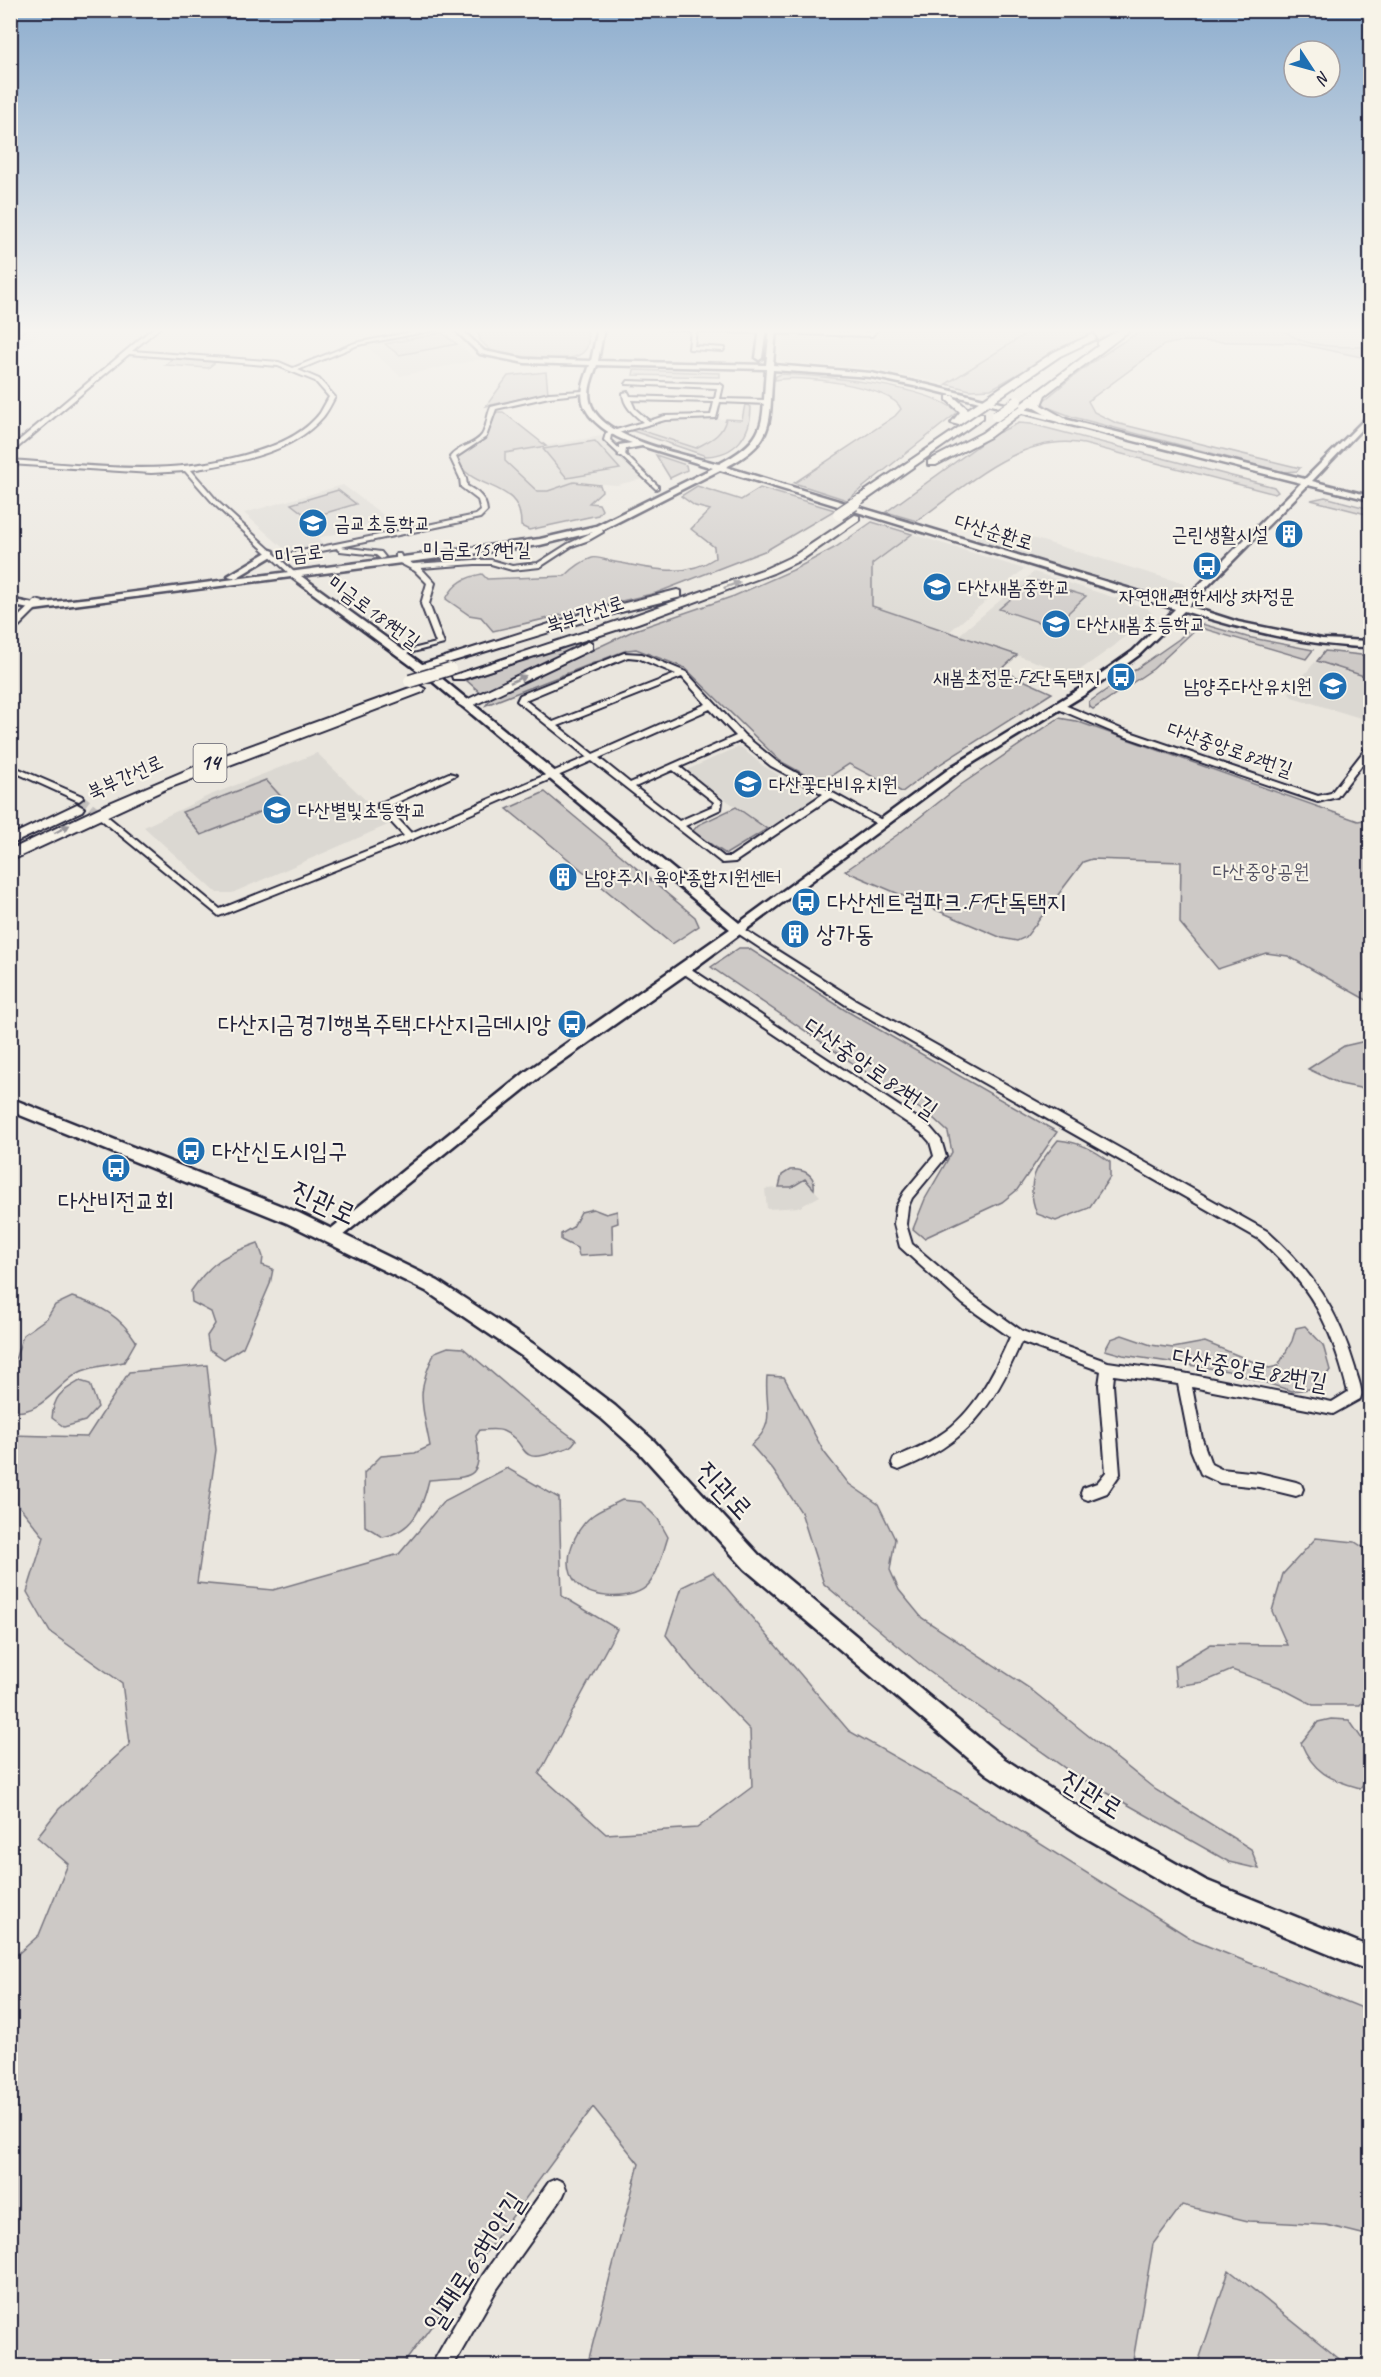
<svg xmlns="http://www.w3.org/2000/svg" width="1381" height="2377" font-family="Caveat,'Poor Story',sans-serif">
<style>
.built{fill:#dbd8d2}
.green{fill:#cdc9c6;stroke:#787680;stroke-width:1.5}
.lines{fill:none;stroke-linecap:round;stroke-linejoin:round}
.minor-tunnel{stroke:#c2bfbd;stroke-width:10;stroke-dasharray:10 4.5;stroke-linecap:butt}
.minor-casing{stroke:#22223b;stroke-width:4}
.tertiary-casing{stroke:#22223b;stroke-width:5}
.secondary-casing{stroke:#22223b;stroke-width:5}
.trunk-casing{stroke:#22223b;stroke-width:4}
.minor{fill:#f7f3e8;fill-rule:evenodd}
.tertiary{fill:#f7f3e8;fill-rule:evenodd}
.secondary{fill:#f7f3e8;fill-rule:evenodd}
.trunk{fill:#f7f3e8;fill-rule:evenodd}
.rail-casing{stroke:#22223b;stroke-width:2}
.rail{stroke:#f7f3e8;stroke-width:1.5;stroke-dasharray:5;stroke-linecap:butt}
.trunk-bridge-far1-casing{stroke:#22223b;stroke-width:12;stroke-linecap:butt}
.trunk-bridge-casing{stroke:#22223b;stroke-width:15;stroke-linecap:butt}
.trunk-bridge-far1{stroke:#f7f3e8;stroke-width:10}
.trunk-bridge{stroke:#f7f3e8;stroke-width:12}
.oneway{fill:#97959a}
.labels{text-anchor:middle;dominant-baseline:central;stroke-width:4.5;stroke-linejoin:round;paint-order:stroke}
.far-poi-label{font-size:20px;fill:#22223b;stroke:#f7f3e8;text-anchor:start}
.far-street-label{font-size:20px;fill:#22223b;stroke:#f7f3e8}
.far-park-label{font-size:20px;fill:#555465;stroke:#f7f3e8}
.shield{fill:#f7f3e8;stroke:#62616f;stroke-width:1.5}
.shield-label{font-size:22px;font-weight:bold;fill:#22223b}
.poi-label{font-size:24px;fill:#22223b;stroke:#f7f3e8;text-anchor:start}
.street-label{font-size:24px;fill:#22223b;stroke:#f7f3e8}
.near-street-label{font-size:28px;fill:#22223b;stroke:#f7f3e8}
</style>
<rect width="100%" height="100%" fill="#eae6de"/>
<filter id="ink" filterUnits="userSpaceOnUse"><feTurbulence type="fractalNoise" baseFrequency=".0167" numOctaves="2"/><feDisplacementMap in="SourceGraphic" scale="12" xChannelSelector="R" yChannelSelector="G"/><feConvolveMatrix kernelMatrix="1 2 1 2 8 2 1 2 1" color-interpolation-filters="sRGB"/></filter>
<g filter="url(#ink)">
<path class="built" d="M11 328H48L11 356Z
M782 328H1035L946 384 868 368 784 362 779 360 784 336Z
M1282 328H1370V347L1338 348 1291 338Z
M443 330 472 356 482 359 400 376 365 345Z
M680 419H726L724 430 717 436 695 448 637 429Z
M601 436 642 479 617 485 574 482 548 491H537L505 461V453Z
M343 485 386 517 357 529 318 538 323 546 289 553 244 513Z
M996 527 1182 583 1185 586 1176 595 1165 596 978 541 975 537 988 528Z
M912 534 1024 569 949 632 871 606 872 564Z
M1034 572 1147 608 1152 613 1114 646 1073 675 959 635Z
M1315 662 1370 679V721L1292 697 1289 693Z
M738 747 742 748 762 765 811 794 813 798 767 829 688 773 689 769Z
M317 753 390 824 232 893H217L144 827 208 796Z
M805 1180 820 1196 800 1207 767 1209 765 1189 793 1187Z"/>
<path class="green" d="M473 328H586C599 366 554 359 532 357 520 356 505 356 494 352 489 350 484 344 480 340L478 332Z
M1035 328H1101L991 389 970 390 946 384Z
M1146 328H1282C1302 349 1342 347 1370 347V353L1366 358 1294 343 1184 341 1164 345 1088 401 1094 412 1116 423 1300 468 1297 471 1284 472 1073 417 1047 407 1042 402C1074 374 1109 349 1146 328Z
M442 333 457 344 399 355 385 344Z
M176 356 219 359 208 368 165 365Z
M634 370 720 373V377L633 375Z
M546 372 548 393 486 406 508 376Z
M781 374C824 376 927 385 958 412L847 500 794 483 895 416 901 409C893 386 797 374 775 380L776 376Z
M745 404 751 407C751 435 736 455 706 456L630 430 637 429 696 448C710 440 722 436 726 419L742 420Z
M496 412H503L546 446 505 453V461L537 491H548L574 482 600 485 602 491 589 503 599 504 602 510 598 515 529 530 521 526C522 478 471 494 456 458L487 436Z
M1019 423 1031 424 1274 487 1278 492 1275 494 1084 444C1021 432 966 486 917 521L886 512 993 435Z
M595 441 620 469 567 478 543 449Z
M656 455 686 465 687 470 670 478Z
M697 486 741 500 760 488 835 510 767 550 656 593 493 631 481 617 469 615 446 599C454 583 466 577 482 574L487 579 565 576C572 569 583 561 592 558 597 556 609 561 615 562 650 568 684 579 715 558L714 547 691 529 710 510 695 506 681 496Z
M338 490 356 504 309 518 291 504Z
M1325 497 1370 509V515L1311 500Z
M872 522 912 534 872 564V606L1017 655 1001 670 1052 693 934 768 902 792 849 764 820 783 780 761 685 668 636 649 627 650 486 705 492 697 635 630 734 596 793 570 836 547Z
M1033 580 1086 596 1053 627 999 609Z
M1202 624 1247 637 1313 650 1306 659 1198 627 1153 669 1093 709 1090 707 1089 702 1179 639 1193 625Z
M615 629 481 693 466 680Z
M1325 651 1370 656V678L1317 661Z
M1059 718 1076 721 1358 821 1370 819V1002L1288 956 1266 953 1218 969 1180 923 1181 862 1092 859 1083 862 1026 937 1017 941 1002 938 845 871 897 835 962 784Z
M266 780 286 802 201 835 182 812Z
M545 792 695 917 699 926 672 944 507 809Z
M736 807 767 829 726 854 692 832 698 825Z
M739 948H748L845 1010 1057 1132 1017 1190 1002 1202 924 1238 913 1229 925 1199 952 1152 948 1132 932 1117 711 967Z
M1370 1040V1090L1340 1084 1308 1069 1344 1046Z
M1058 1140C1079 1142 1093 1149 1110 1162V1177L1089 1208 1056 1221 1037 1214C1024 1181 1037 1166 1058 1140Z
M790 1170C803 1169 816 1174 814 1189L805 1179 792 1187H779L782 1175Z
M593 1209 606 1214 617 1211 618 1223 612 1225 613 1254 579 1256 577 1248 561 1240V1234L573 1227 581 1212Z
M258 1243 263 1257 262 1265 273 1269 270 1284 243 1347 224 1359 209 1349 207 1336 215 1324 211 1312 192 1302 191 1291C212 1261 224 1255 258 1243Z
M72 1297C100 1305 120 1316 136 1341L124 1362C111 1365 94 1366 82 1371 60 1380 43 1416 11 1411V1364L16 1357 23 1335 47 1318 55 1305Z
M1305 1326 1323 1345 1330 1370 1318 1388 1292 1391 1228 1371 1123 1355 1105 1350 1111 1339 1122 1335 1151 1345 1173 1348 1205 1342 1269 1368 1278 1366 1292 1341 1296 1328Z
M448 1347 463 1348 538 1412 576 1440C570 1449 567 1448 557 1451 515 1467 531 1443 503 1431 497 1428 487 1430 480 1430L476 1436C486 1484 465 1476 429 1480 423 1507 413 1531 383 1537L365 1526 364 1473 381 1456 415 1453 430 1446C422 1403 415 1393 435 1352Z
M207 1365 216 1450 197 1583 273 1590 399 1554 444 1501 507 1468 559 1498 562 1596 617 1629 539 1774 606 1834 697 1828 752 1787 750 1730 692 1669 666 1635 682 1587 713 1572 849 1731 969 1799 1195 1941 1370 2011V2236L1326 2225 1248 2221 1182 2205 1153 2244 1132 2366H587L639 2164 593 2107 402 2366H11V1960L39 1935 68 1864 37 1837 59 1809 130 1744 122 1683 50 1632 27 1592 44 1537 11 1496V1435L87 1437 129 1372Z
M767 1376 784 1377 824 1452 849 1484 878 1504 895 1539 890 1570 899 1590 922 1618 1029 1688 1156 1790 1251 1849 1259 1869 1229 1862 1072 1773 927 1670 824 1584 801 1512 773 1470 751 1445C778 1423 764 1406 767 1376Z
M80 1381 90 1384 98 1407 85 1421 64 1427 52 1418C54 1395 61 1392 80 1381Z
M622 1500 641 1502 658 1519 668 1537C663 1552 659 1571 649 1584 635 1601 591 1600 577 1584 559 1563 575 1529 593 1515 601 1509 613 1505 622 1500Z
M1316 1538 1355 1542 1370 1552V1687L1360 1705H1313L1279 1687 1232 1670 1204 1682 1176 1686 1174 1666 1211 1644 1287 1645 1272 1611 1283 1574Z
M1331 1719 1349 1720 1369 1749 1370 1776 1360 1788C1330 1780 1313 1772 1301 1743L1318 1722Z
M1229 2270 1348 2366H1197Z"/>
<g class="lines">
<path class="minor-tunnel" d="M79 798 103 817"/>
<g class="minor-casing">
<path id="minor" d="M153 328H159L132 351 279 362 293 368 355 343 433 328H445L358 345 298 370 319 379 335 397C331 404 328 411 323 417 291 454 237 462 191 470L219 503 277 556 476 515 481 511 478 500 461 487 460 478 450 457C458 446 474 446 482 435 487 427 487 415 491 407L549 393 583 391 586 393 549 397 496 409 486 437 456 457 466 478 467 486C478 492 486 498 487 511L480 518 341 547 381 552 385 557 381 559 376 555 340 551 338 550 337 548 280 559 295 573 291 575 215 505 185 471 151 473 10 464V460C95 466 175 478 258 451 280 444 305 433 320 413 323 408 326 402 329 397L315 381 278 366 129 354 10 454V448Z
M658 328 870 332 873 328H879L872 336 696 331 694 346 725 348 723 351 689 349 691 330Z
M628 381 720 384 723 386 720 399 767 400 770 402 767 404 720 402 716 418 665 420 611 435 610 440 658 486V488L656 489 604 440 606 433 643 422C633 414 623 405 623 393L628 392 630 396 715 399 717 388 626 384ZM631 400 714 402 711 415 665 416 649 421 635 409Z
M597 527H601L603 532 589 540 572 546 540 567 512 570 491 564H475L421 568 435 583 429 604 444 644 401 655 397 653 436 643 421 604 427 583 415 571 396 561V554H400L402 558 413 564 475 560H491L512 566 538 563 568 544 597 530Z
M36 600 43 602 19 626H13V622Z
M624 653 642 654 686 672 744 735 777 762 887 823 885 825H879L830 798 735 862 722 863 592 761 413 839 219 916 98 817 100 815H106L220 909 404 836 378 808V804L449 773 456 775 387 807 411 833 587 757 517 701 520 695ZM628 657 638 658 676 674 553 722 525 700ZM682 677 706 704 593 754 558 726ZM710 709 736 736 630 783 599 758ZM740 741 771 766 823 794 730 857H724L685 826 721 809 722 801 680 767ZM673 770 714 802 713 806 679 821 635 787Z
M1056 704H1062L1121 729 1318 796 1331 793 1367 747H1370V754L1337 797 1318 802 1115 733 1056 708Z
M10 765 82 796 83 798 79 801 76 800 10 770Z
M737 925 854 999 1267 1231C1312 1271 1338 1310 1355 1368 1357 1377 1364 1391 1360 1399L1333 1414 1192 1387 1202 1439 1211 1464 1221 1469 1259 1473 1296 1482 1301 1484 1303 1489 1301 1494 1296 1496 1259 1487 1220 1483 1201 1474 1191 1450 1178 1384 1114 1375 1113 1385 1120 1474 1107 1493 1088 1500 1083 1498 1081 1493 1083 1488 1097 1483 1106 1472 1099 1385 1101 1371 1021 1342C993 1408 967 1443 899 1470L894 1468 892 1463 894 1458C910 1451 926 1445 940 1435 974 1413 994 1373 1010 1337L963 1304 900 1247 894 1224 896 1207 904 1192 934 1156 930 1142 921 1132 680 971 679 969 680 967H688L929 1126 941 1140 946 1157 912 1198 908 1207 906 1224 912 1244 973 1296 1022 1331 1108 1362 1183 1373 1332 1402 1348 1392C1331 1324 1311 1286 1259 1239L846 1005 733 930V926Z
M556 2179 563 2182 566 2189 563 2196 497 2289 453 2366H431L483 2275 549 2182Z"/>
</g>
<g class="tertiary-casing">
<path id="tertiary" d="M453 328H460L484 351 525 359 591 361 598 328H604L598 361 766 365 770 328H776L773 365 871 373 928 385 1305 479 1370 414V420L1312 481 1370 496V500L1308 485 1188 606 1238 622 1322 639 1370 641V647C1306 646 1245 630 1184 611L1139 655 1084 695 961 770 689 972 537 1079 337 1240H327L324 1236 327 1232 527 1071 730 929 432 681 291 577 34 610 10 605V599L34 604 90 598 540 539 596 526 713 468 642 446 626 449 625 456H619V445L632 443C613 437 588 422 583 402 580 390 586 376 590 365L525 363 480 354ZM597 365 766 369C761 422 771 437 719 464 686 455 598 439 590 401 587 389 593 376 597 365ZM773 370 871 377 928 389 1301 483 1180 604 726 467C778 440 768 422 773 370ZM720 470 1175 609 1133 651 1076 691 953 766 739 923 440 677 301 576 540 545 602 530Z
M760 328H766L762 358 759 360 756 358Z
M271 550 274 551V555L236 578 228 576Z"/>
</g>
<g class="secondary-casing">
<path id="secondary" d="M10 1098 299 1213 438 1281 535 1345 615 1406 654 1441 759 1555 1003 1758 1094 1817 1205 1880 1370 1947V1971L1189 1897 1078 1833 987 1774 745 1569 640 1453 601 1418 523 1357 426 1291 287 1223 10 1111Z"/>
</g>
<g class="trunk-casing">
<path id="trunk" d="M1123 328H1133L1045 395 1041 405 1066 419V423H1060L1031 406 990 437 936 465H928V461L982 433 1098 346V342Z
M1093 334 1096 339 1060 356 959 425 951 423 960 412 947 400V396H953L968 409 1054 352Z
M980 413 983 414V418L863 502H855V498Z
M855 515 859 516V520L803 559 773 573 638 623 463 679H453L452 676 630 617 765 569 795 555Z
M677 590 681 591V597L589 620 424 670 419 671 413 667 581 614Z
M588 642 592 643V649L470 707 465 708 458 704Z
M418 685 425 689 423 692 166 789 10 861V850L105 805 206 762Z
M77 804 84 808 82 811 10 845V836Z"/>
</g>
<use href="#minor" class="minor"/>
<use href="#tertiary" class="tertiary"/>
<use href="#secondary" class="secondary"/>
<use href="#trunk" class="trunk"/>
<g class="rail-casing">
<path id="rail" d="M10 341 28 328"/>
</g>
<use href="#rail" class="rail"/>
<g class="trunk-bridge-far1-casing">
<path id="trunk-bridge-far1" d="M996 416 1017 401
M852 505 859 500"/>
</g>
<g class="trunk-bridge-casing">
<path id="trunk-bridge" d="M839 514 854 504
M410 681 450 669"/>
</g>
<use href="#trunk-bridge-far1" class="trunk-bridge-far1"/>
<use href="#trunk-bridge" class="trunk-bridge"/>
</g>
<defs><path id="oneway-solid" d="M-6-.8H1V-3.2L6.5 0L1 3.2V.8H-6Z" transform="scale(1.5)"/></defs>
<g class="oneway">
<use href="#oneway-solid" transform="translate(732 585) rotate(-20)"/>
<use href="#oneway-solid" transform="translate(518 679) rotate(-25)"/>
<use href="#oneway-solid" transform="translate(62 829) rotate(-28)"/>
</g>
</g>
<linearGradient id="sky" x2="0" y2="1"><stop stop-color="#8dadce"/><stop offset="0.5" stop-color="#f6f4f0"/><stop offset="1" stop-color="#f6f4f0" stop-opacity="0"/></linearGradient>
<rect width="1381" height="661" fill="url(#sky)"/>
<defs>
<g id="school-disc" transform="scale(1.5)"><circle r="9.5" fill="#1f6fb2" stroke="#f7f3e8"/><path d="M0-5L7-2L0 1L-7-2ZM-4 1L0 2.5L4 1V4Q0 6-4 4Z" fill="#fff"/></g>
<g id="building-disc" transform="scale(1.5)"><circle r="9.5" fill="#1f6fb2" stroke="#f7f3e8"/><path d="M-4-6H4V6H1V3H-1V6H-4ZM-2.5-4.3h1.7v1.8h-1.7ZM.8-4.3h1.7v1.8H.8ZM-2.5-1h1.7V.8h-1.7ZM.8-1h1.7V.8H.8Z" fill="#fff"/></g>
<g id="bus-disc" transform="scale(1.5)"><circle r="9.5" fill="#1f6fb2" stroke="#f7f3e8"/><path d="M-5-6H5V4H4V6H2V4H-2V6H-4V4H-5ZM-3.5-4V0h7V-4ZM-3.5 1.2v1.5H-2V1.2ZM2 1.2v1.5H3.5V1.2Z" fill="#fff"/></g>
</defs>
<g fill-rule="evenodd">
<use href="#school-disc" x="313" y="523"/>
<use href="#building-disc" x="1289" y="534"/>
<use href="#bus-disc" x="1207" y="566"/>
<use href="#school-disc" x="937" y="587"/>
<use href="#school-disc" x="1056" y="624"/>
<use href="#bus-disc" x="1121" y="677"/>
<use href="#school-disc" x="1333" y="686"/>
<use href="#school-disc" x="748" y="784"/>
<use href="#school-disc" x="277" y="810"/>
<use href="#building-disc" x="563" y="877"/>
<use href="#bus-disc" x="806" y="902"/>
<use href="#building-disc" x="795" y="934"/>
<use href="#bus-disc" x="572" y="1024"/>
<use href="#bus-disc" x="191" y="1151"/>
<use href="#bus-disc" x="116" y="1168"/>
</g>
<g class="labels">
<g class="far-poi-label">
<text x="334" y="523">금교초등학교</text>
<text x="1268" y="534" text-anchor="end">근린생활시설</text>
<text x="958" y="587">다산새봄중학교</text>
<text x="1207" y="596" text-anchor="middle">자연앤e편한세상3차정문</text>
<text x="1077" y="624">다산새봄초등학교</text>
<text x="1100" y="677" text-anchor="end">새봄초정문.F2단독택지</text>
<text x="1312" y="686" text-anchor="end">남양주다산유치원</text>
<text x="769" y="784">다산꽃다비유치원</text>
<text x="298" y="810">다산별빛초등학교</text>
<text x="584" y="877">남양주시 육아종합지원센터</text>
</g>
<g class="far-street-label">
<text transform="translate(994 532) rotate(17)">다산순환로</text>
<text x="477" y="549">미금로159번길</text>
<text transform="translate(299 554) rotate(-7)">미금로</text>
<text transform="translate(374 612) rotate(36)">미금로189번길</text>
<text transform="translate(585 614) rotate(-18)">북부간선로</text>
<text transform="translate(1230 749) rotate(19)">다산중앙로82번길</text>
<text transform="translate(125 777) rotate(-24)">북부간선로</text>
</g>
<g class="far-park-label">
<text x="1261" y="871">다산중앙공원</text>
</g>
<rect class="shield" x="193.5" y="744" width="33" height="38" rx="4.5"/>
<g class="shield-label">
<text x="210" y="763">14</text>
</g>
<g class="poi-label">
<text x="827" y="902">다산센트럴파크.F1단독택지</text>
<text x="816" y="934">상가동</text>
<text x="551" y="1024" text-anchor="end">다산지금경기행복주택.다산지금데시앙</text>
<text x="212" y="1151">다산신도시입구</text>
<text x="116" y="1201" text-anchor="middle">다산비전교회</text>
</g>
<g class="street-label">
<text transform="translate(871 1068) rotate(35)">다산중앙로82번길</text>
<text transform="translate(1250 1369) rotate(10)">다산중앙로82번길</text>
</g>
<g class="near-street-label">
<text transform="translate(324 1202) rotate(25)">진관로</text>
<text transform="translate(725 1490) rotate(47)">진관로</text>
<text transform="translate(1092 1794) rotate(32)">진관로</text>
<text transform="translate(474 2262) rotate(-57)">일패로65번안길</text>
</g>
</g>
<rect width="1381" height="2377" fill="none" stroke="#f7f3e8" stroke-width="36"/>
<rect x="18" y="18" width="1345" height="2341" fill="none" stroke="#22223b" stroke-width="2" filter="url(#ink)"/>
<g transform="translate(1312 69) rotate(126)"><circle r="28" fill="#f7f3e8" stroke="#a29fa3" stroke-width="1.5"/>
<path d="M0-4.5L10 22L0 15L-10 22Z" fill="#1f6fb2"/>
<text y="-9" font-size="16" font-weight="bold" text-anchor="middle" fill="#22223b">N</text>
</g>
</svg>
